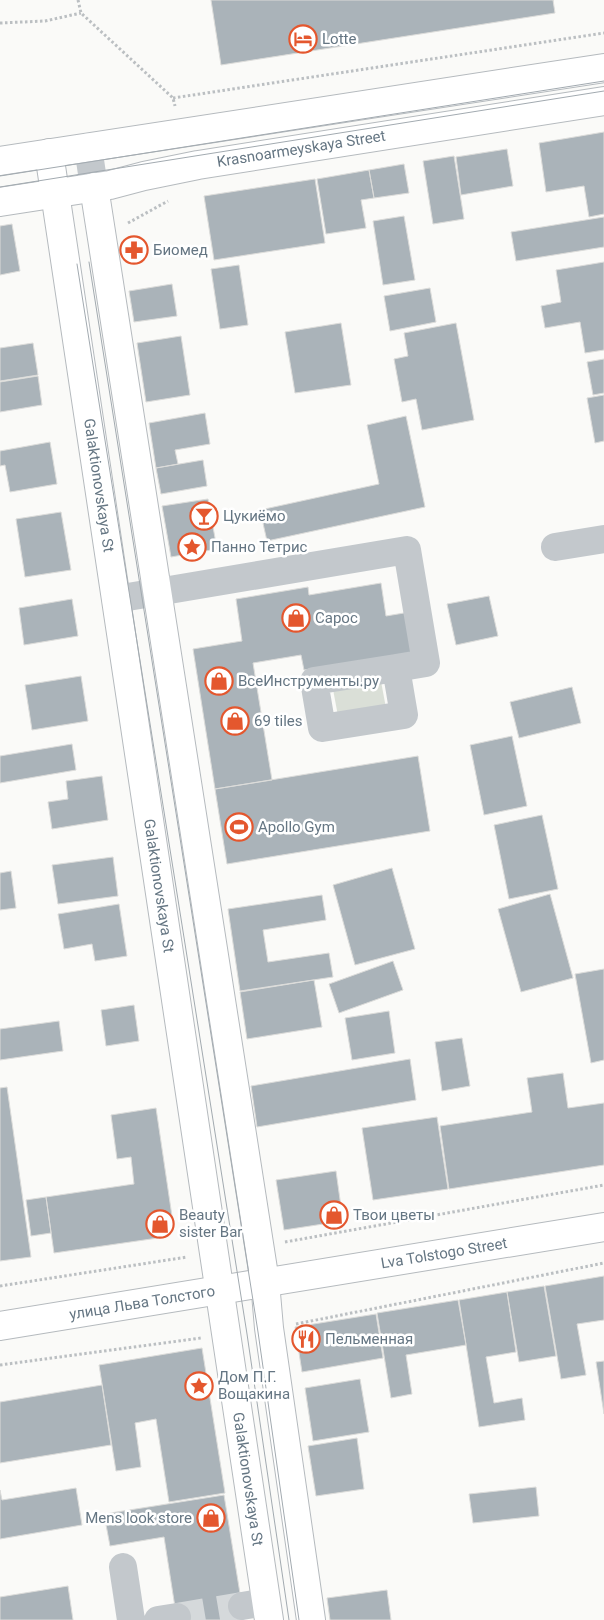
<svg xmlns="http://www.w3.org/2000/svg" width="604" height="1620" font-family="Roboto,sans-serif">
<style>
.green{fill:#dadfd7}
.building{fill:#aab3b9;stroke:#dcdcda}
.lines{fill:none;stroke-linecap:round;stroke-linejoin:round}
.minor-tunnel{stroke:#d5d9db;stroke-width:28;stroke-dasharray:28 14;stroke-linecap:butt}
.major-casing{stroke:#b5babe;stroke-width:30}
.path{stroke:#bbbfc2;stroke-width:3;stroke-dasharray:2.5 2.5;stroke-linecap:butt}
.minor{stroke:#c3c8cc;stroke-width:28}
.major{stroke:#fff;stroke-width:28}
.tram{stroke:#a2aab0;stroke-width:1}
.labels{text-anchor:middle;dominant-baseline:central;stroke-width:5;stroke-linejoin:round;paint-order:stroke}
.poi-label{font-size:15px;fill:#657683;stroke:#fff;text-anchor:start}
.street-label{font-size:15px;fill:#657683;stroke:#fff}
</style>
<rect width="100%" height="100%" fill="#fafaf8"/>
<path class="green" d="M380 676 386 708 338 716 332 684Z"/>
<path class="building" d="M211 0H554H553L555 13 221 65Z
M604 132V214L589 217 584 186 546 192 539 143Z
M507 149 513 186 461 195 456 157Z
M454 156 464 219 433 224 423 161Z
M404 164 409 193 374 198 369 170Z
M369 170 374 198 361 200 366 228 326 234 317 179Z
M315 179 325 243 214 260 204 196Z
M404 216 415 280 383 285 373 221Z
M604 217V247L516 261 511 232Z
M12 224 20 271 0 275V226Z
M604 262V350L585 353 580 322 545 328 541 306 561 302 556 270Z
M239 265 248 325 220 329 211 269Z
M172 284 177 316 134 322 129 291Z
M430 288 436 322 390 331 384 296Z
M341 323 351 385 295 393 285 332Z
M456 323 474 420 422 430 416 399 402 402 394 359 408 356 404 333Z
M181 336 190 395 146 402 137 343Z
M33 343 38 375 0 381V348Z
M604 359V393L593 395 587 362Z
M38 376 42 405 0 412V382Z
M604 395V441L595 443 587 398Z
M205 413 210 444 175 450 178 464 156 468 149 423Z
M406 416 425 507 267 541 260 510 379 484 367 425Z
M50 442 57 484 10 492 5 465 0 466V451Z
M203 460 207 486 161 494 156 468Z
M208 499 217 549 171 557 162 506Z
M61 512 71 570 25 577 16 519Z
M381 583 386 616 416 611 423 651 304 670 301 655 253 663 272 780 215 789 193 649 242 641 236 599 308 587 309 595Z
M489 596 498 636 456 645 447 604Z
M72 599 78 636 24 645 19 608Z
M81 676 88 721 32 730 25 685Z
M572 687 581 723 519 738 510 702Z
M512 736 527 806 484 815 470 745Z
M72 744 76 770 0 783V756Z
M418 756 430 831 227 864 215 789Z
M102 776 108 820 52 829 48 802 68 799 66 781Z
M542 815 558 889 509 899 494 825Z
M113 857 118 896 58 904 52 865Z
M392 868 415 949 355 965 333 885Z
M11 871 16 908 0 910V873Z
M550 894 573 978 521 992 498 909Z
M322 895 326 920 263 930 268 962 329 953 333 977 240 991 228 909Z
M119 904 127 956 95 961 92 944 64 949 58 914Z
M393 961 403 990 339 1013 329 984Z
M604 969V1060L591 1063 575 974Z
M314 980 322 1027 247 1039 240 992Z
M134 1005 139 1041 106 1046 101 1010Z
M389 1011 395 1053 352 1060 345 1018Z
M59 1021 63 1051 0 1060V1029Z
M462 1038 470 1086 442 1091 435 1042Z
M410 1059 416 1100 257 1127 251 1086Z
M563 1073 568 1108 604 1103V1165L449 1189 440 1126 532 1112 527 1078Z
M7 1087 31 1257 0 1261V1088Z
M156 1108 173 1223 158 1238 54 1253 46 1197 134 1184 131 1157 117 1159 111 1115Z
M437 1117 448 1189 373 1200 362 1128Z
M336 1171 343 1221 284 1230 276 1180Z
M46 1197 51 1233 31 1236 26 1200Z
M604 1276V1320L577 1324 586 1375 561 1379 545 1286Z
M544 1286 556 1356 519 1362 507 1292Z
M507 1292 516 1352 486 1357 494 1403 522 1398 525 1420 479 1427 459 1300Z
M458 1300 466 1345 406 1355 412 1394 391 1398 377 1313Z
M376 1314 383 1358 302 1372 295 1327Z
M202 1348 225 1493 169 1502 156 1419 135 1423 141 1467 116 1471 99 1365Z
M604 1361V1414L596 1362Z
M360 1379 369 1432 313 1441 305 1388Z
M102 1385 111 1445 0 1463V1402Z
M357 1438 364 1489 316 1496 308 1446Z
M536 1487 539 1516 473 1523 469 1494Z
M76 1488 82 1525 0 1539V1490L2 1500Z
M224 1495 244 1618 228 1620H177L164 1537 110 1546 104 1514Z
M68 1586 73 1620H0V1597Z
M387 1590 391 1620H330L327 1598Z"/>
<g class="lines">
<path class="minor-tunnel" d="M177 1617 242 1606"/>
<g class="major-casing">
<g id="major">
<path id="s1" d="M49 153 269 1620"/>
<path d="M0 161 604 68"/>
<path d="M94 187 265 1282 269 1328 311 1620"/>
<path id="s2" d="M0 202 110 185 144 176 198 165 604 101"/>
<path id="s3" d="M0 1326 604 1227"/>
</g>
</g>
<path class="path" d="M78 0 81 13 173 98 175 106
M0 23 45 21 81 13
M173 98 604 33
M128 223 168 201
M285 1242 604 1185
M0 1286 187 1257
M296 1324 604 1263
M0 1365 201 1338"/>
<path class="minor" d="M88 147 94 187
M555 547 604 539
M116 599 407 550 426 663 396 668
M396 668 404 715 322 728 314 681Z
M123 1567 131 1620
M242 1606 266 1602
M158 1620 177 1617"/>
<use href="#major" class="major"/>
<path class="tram" d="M0 176 604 81
M0 187 604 91
M89 262 258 1332 299 1620
M77 264 247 1334 289 1620"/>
</g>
<defs>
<g id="hotel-ring" transform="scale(1.4375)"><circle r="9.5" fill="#fff" stroke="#e4572e" stroke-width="1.5"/><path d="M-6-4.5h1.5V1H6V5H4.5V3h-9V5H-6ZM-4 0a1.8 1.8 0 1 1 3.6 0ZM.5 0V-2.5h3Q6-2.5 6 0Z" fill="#e4572e"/></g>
<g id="pharmacy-ring" transform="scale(1.4375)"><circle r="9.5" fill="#fff" stroke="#e4572e" stroke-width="1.5"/><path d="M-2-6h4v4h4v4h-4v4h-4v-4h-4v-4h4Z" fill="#e4572e"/></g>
<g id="bar-ring" transform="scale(1.4375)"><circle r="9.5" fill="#fff" stroke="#e4572e" stroke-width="1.5"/><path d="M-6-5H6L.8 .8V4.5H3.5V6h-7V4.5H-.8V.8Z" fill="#e4572e"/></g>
<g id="sight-ring" transform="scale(1.4375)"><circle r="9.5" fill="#fff" stroke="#e4572e" stroke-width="1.5"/><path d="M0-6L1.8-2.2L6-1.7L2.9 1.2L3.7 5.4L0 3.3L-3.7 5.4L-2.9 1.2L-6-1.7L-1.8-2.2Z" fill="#e4572e"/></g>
<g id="shop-ring" transform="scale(1.4375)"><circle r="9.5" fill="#fff" stroke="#e4572e" stroke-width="1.5"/><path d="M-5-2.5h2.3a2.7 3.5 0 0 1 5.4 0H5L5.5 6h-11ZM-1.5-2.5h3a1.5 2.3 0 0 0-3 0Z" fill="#e4572e"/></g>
<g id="stadium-ring" transform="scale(1.4375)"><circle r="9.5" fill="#fff" stroke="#e4572e" stroke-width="1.5"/><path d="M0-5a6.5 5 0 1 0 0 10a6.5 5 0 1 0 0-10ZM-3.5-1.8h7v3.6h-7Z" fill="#e4572e"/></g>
<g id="restaurant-ring" transform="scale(1.4375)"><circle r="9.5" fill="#fff" stroke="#e4572e" stroke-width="1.5"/><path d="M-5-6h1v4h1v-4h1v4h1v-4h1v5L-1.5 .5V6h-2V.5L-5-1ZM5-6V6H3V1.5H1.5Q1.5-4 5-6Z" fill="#e4572e"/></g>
</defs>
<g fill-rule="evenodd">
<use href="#hotel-ring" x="303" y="39"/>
<use href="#pharmacy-ring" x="134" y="250"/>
<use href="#bar-ring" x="204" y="516"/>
<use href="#sight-ring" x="192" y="547"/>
<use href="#shop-ring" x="296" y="618"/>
<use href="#shop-ring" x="219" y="681"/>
<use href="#shop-ring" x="235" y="721"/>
<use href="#stadium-ring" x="239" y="827"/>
<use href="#shop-ring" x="334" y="1215"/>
<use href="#shop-ring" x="160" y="1224"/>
<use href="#restaurant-ring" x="306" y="1339"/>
<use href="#sight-ring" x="199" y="1386"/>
<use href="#shop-ring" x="211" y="1518"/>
</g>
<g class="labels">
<g class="poi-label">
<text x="322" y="39">Lotte</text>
<text x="153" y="250">Биомед</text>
<text x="223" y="516">Цукиёмо</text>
<text x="211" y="547">Панно Тетрис</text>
<text x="315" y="618">Сарос</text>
<text x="238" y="681">ВсеИнструменты.ру</text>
<text x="254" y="721">69 tiles</text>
<text x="258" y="827">Apollo Gym</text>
<text x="179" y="1215">Beauty<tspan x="179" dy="17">sister Bar</tspan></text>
<text x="353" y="1215">Твои цветы</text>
<text x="325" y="1339">Пельменная</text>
<text x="218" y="1377">Дом П.Г.<tspan x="218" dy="17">Вощакина</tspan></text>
<text x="192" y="1518" text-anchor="end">Mens look store</text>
</g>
<g class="street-label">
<text stroke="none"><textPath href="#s2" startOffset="306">Krasnoarmeyskaya Street</textPath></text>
<text stroke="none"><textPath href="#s1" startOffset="336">Galaktionovskaya St</textPath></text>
<text stroke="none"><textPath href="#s1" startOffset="741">Galaktionovskaya St</textPath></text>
<text stroke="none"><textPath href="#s3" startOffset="450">Lva Tolstogo Street</textPath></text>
<text stroke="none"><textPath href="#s3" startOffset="144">улица Льва Толстого</textPath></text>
<text stroke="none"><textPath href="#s1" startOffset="1341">Galaktionovskaya St</textPath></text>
</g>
</g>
</svg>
